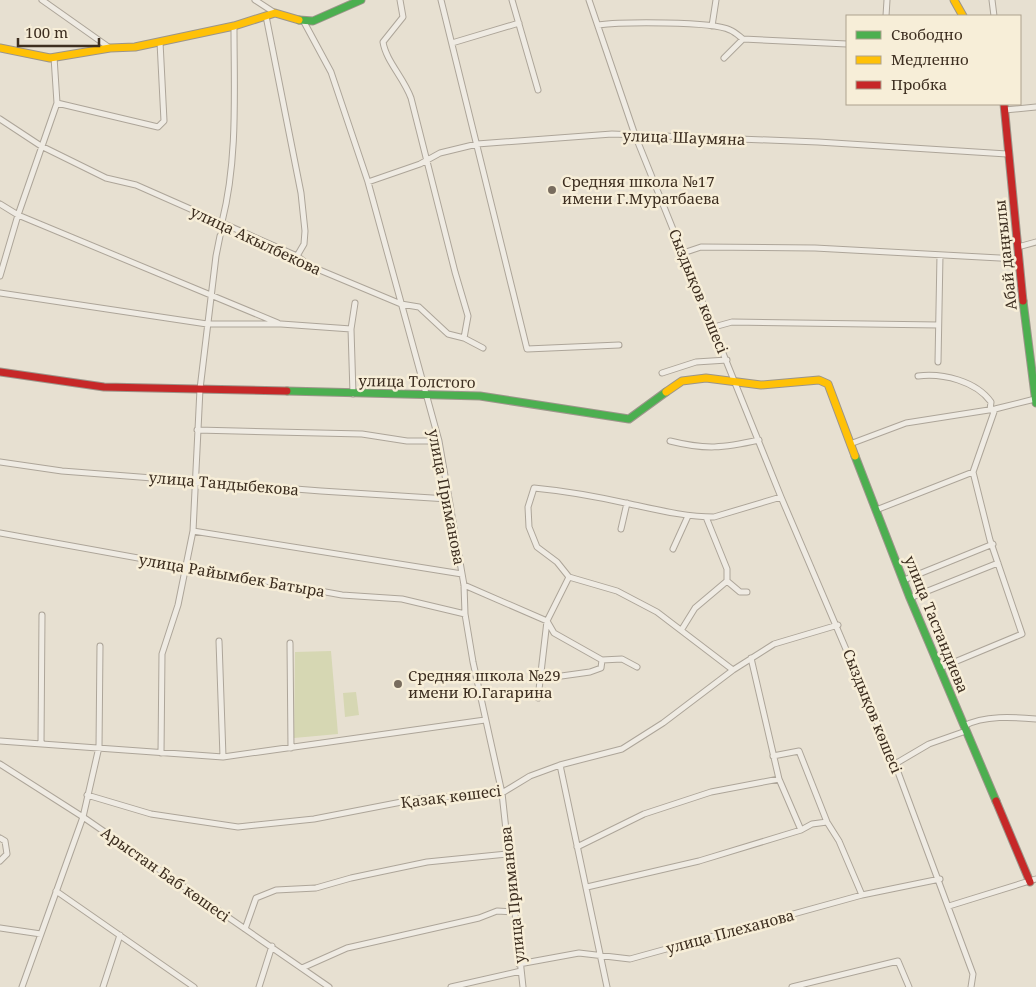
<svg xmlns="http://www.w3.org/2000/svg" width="1036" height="987" font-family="'Noto Serif',serif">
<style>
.green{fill:#d6d7b3}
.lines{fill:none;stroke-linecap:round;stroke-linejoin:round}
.street-casing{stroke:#ada599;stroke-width:7}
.fast-casing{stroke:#9c958a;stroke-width:9}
.slow-casing{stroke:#9c958a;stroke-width:9}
.jam-casing{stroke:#9c958a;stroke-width:9}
.street{stroke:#efebe3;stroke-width:5}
.fast{stroke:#4caf50;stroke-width:7}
.slow{stroke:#ffc107;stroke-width:7}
.jam{stroke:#c62828;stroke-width:7}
.poi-dot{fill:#786c5e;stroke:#f7eed8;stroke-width:2}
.labels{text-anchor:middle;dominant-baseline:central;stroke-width:5;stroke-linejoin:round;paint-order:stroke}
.street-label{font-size:15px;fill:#3d2e20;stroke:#f7eed8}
.poi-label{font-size:15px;fill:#3d2e20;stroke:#f7eed8;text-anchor:start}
</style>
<rect width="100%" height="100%" fill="#e7e0d1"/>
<path class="green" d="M331 651 338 734 294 738 295 652Z
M356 692 359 715 345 717 343 693Z"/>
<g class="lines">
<g class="street-casing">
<path id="street" d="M42 0 110 48
M255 0 275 13
M400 0 403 17 383 42C386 61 404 78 411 98L455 272 468 316 464 338
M441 0 527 349 619 345
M512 0 538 90
M589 0 635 135 781 497 895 764 973 974 971 987
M992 0 994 16
M266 16 301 193 305 231 304 244 297 256
M886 16 887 0
M304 22 331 72 368 182 439 441 464 585 465 614 473 662 502 793 523 987
M598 25C621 22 712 21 730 30 735 32 739 36 743 39L847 44
M712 26 716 0
M452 43 519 23
M724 58 743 39
M57 103 158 127 164 121 160 42
M1005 110 1036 107
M0 119 41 146 106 178 136 185 297 256 310 266 401 304 419 307 448 334 464 338 483 348
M368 182 420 164 440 153 477 144 612 134 818 142 1007 154
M0 204 18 215 278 323
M222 222C238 159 234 91 234 26
M1018 247 1036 242
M683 253 701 247 815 248 1018 259
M0 276 18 215 57 103 54 57
M0 293 207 324H281L351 329 353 394
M714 327 732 322 938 325
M351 329 355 303
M938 362 940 255
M662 373 696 362 727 360
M918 376C943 373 976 381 991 402L990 410
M197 430 362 434 407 441H439
M670 441C706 450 723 448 759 440
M850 444 906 423 995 409 1035 399
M0 462 62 471 321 491 448 499
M876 510 973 472
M706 517 727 569V581L740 592H747
M621 529 627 503
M193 531 462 574
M0 533 342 595 402 599 465 614
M673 549 688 516
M904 580 993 544
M464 585 547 621 554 633 602 660 622 659 637 667
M910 598 998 563
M682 629 695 608 727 581
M219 641 223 757
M290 643 291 748
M751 658 779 779 801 830
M940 668 1022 634 990 540 973 472 995 409
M733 670 657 612 617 591 569 577 557 562 537 547 529 527 528 507 534 488C566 491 599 497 630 504 658 510 686 517 714 517L781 497
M540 679 590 672 601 668 602 660
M538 698 547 621 569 577
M964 726C984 715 1014 717 1036 719
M0 741 223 757 485 720
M41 743 42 615
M161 753 162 654 178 605 193 531 200 389 216 256 220 236
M773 756 799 751 827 822 839 841 862 895
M0 764 83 817 329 987
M895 764 929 744 966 731
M560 765 607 987
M87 795 151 814 238 827 314 819 417 799 502 793 530 776 560 765 622 749 663 723 733 670 774 644 838 625
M0 838 5 841 7 854 0 861
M577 847 644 814 711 792 779 779
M587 887 699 861 801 830 812 824 827 822
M56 891 194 987
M949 906 1036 879
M0 928 41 934
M245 929 256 898 276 890 316 888 351 878 427 862 507 854
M519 964 579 953 630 959 862 895 940 879
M302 968 347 948 479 918 497 911 515 912
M22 987 83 817 99 747 100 646
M103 987 120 935
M259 987 272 946
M451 987 521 971
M792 987 898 961 909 987"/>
</g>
<g class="fast-casing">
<path id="fast" d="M299 20 313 21 361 0
M1023 301 1036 403
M287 391 480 396 629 419 666 392
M855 456 910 598 996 801"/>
</g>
<g class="slow-casing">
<path id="slow" d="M954 0 963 16
M0 48 50 58 110 48 135 47 234 26 275 13 299 20
M666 392 682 381 706 378 761 385 819 380 828 384 855 456"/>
</g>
<g class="jam-casing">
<path id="jam" d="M1004 104 1023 301
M0 372 104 387 287 391
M996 801 1030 882"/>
</g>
<use href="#street" class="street"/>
<use href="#fast" class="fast"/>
<use href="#slow" class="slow"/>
<use href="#jam" class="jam"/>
</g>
<g class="poi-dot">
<circle cx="552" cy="190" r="5"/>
<circle cx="398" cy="684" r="5"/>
</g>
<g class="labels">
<g class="street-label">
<text transform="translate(684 137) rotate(2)">улица Шаумяна</text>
<text transform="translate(256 240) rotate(25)">улица Акылбекова</text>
<text transform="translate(1005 255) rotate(-96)">Абай даңғылы</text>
<text transform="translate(699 291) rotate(68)">Сыздықов көшесі</text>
<text transform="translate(417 381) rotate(1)">улица Толстого</text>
<text transform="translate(224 483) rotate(5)">улица Тандыбекова</text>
<text transform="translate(447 497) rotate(79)">улица Приманова</text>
<text transform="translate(232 575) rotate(10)">улица Райымбек Батыра</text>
<text transform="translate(937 624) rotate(68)">улица Тастандиева</text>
<text transform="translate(873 711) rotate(68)">Сыздықов көшесі</text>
<text transform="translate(451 796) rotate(-7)">Қазақ көшесі</text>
<text transform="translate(166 874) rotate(35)">Арыстан Баб көшесі</text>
<text transform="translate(512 895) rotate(-96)">улица Приманова</text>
<text transform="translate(730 931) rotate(-15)">улица Плеханова</text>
</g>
<g class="poi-label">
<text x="562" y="181">Средняя школа №17<tspan x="562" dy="17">имени Г.Муратбаева</tspan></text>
<text x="408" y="675">Средняя школа №29<tspan x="408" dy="17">имени Ю.Гагарина</tspan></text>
</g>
</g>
<rect x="846" y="15" width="175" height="90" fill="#f7eed8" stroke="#ada18e"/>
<rect x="856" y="31" width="25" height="8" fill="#4caf50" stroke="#ada18e"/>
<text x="891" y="40" font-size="15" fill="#3d2e20">Свободно</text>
<rect x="856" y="56" width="25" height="8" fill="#ffc107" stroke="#ada18e"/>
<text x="891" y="65" font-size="15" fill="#3d2e20">Медленно</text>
<rect x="856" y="81" width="25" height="8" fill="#c62828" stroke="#ada18e"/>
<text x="891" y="90" font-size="15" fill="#3d2e20">Пробка</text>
<path d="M18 38v8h81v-8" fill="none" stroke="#3d2e20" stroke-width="2.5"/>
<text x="25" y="38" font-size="15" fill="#3d2e20" stroke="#f7eed8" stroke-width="4" paint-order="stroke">100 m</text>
</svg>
